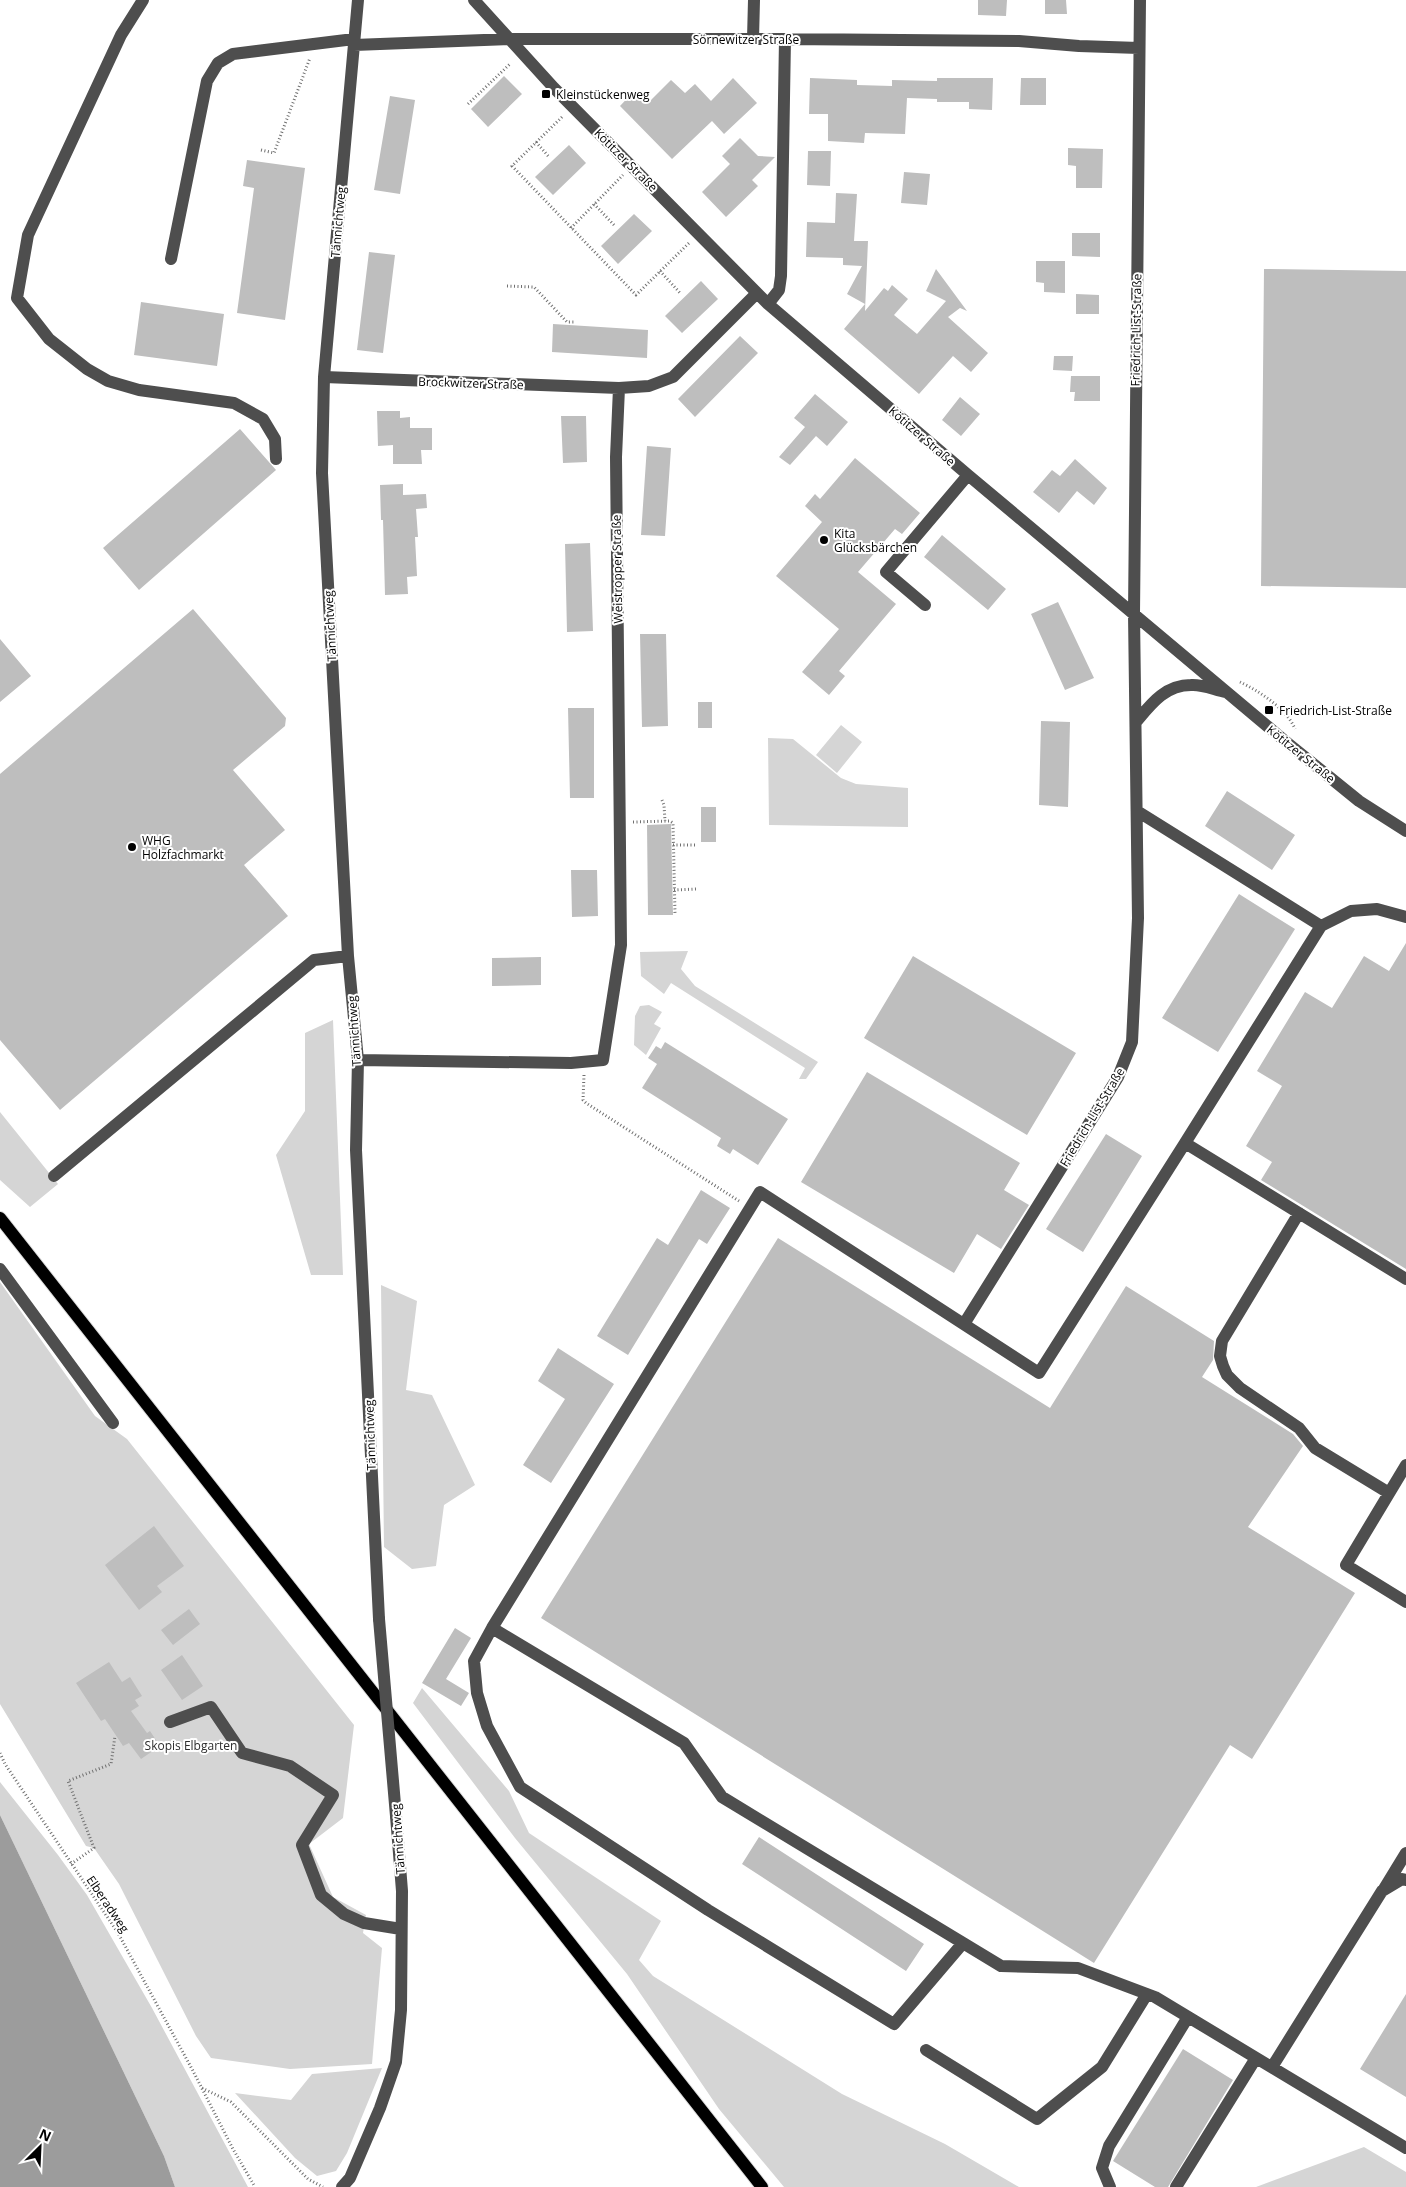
<svg xmlns="http://www.w3.org/2000/svg" width="1406" height="2187" font-family="'Open Sans',sans-serif">
<style>
.green{fill:#d5d5d5}
.water{fill:#9c9c9c}
.building{fill:#bebebe}
.lines{fill:none;stroke-linecap:round;stroke-linejoin:round}
.major-casing{stroke:#dbdbdb;stroke-width:14}
.path{stroke:#707070;stroke-width:3;stroke-dasharray:1 2.5;stroke-linecap:butt}
.minor{stroke:#4e4e4e;stroke-width:12}
.major{stroke:#000;stroke-width:12}
.minor-bridge{stroke:#4e4e4e;stroke-width:12}
.poi-dot{fill:#000;stroke:#fff;stroke-width:2}
.labels{text-anchor:middle;dominant-baseline:central;stroke-width:4;stroke-linejoin:round;paint-order:stroke}
.street-label{font-size:12px;fill:#000;stroke:#fff}
.poi-label{font-size:12px;fill:#000;stroke:#fff;text-anchor:start}
.park-label{font-size:12px;fill:#2c2c2c;stroke:#fff}
</style>
<rect width="100%" height="100%" fill="#fff"/>
<path class="green" d="M841 725 862 742 837 773 816 755Z
M768 738 793 739 841 778 856 784 908 788V827L769 825Z
M688 951 681 969 695 986 818 1062 806 1079H799L805 1068 671 983 664 994 641 976 640 952Z
M649 1005 662 1012 654 1024 661 1028 646 1055 634 1045 635 1016 640 1006Z
M333 1020 343 1275H311L276 1155 305 1111V1033Z
M0 1112 58 1184 30 1207 0 1180Z
M0 1282 95 1416 127 1439 354 1725 343 1818 309 1844 333 1897 366 1915 363 1933 382 1948 372 2064 290 2069 211 2058 196 2036 119 1884 94 1848 86 1846 0 1704Z
M381 1285 417 1301 406 1390 432 1395 475 1485 444 1505 436 1566 412 1569 384 1547Z
M422 1688 509 1791 529 1833 661 1921 639 1960 653 1976 842 2094 945 2144 1019 2187H784L719 2109 627 1974 515 1838 413 1703Z
M0 1782 58 1855 87 1895 152 2008 248 2187H175L164 2156 0 1815Z
M382 2068 347 2153 336 2171 317 2176 295 2158 235 2093 291 2100 312 2074Z
M1364 2147 1406 2172V2187H1256Z"/>
<path class="water" d="M0 1815 164 2156 175 2187H0Z"/>
<path class="building" d="M978 0H1007L1006 16 978 15Z
M1045 0H1066L1067 14H1045Z
M504 76 522 94 488 127 471 109Z
M733 78 757 103 724 134 712 121 672 159 620 106 635 90 648 103 671 80 685 93 695 84 711 101Z
M810 78 857 80V85L892 86V80L937 81V78H993L992 110 969 109V102H937V99L907 98 905 134 865 133 864 143 828 141V114H809Z
M1021 78H1046V105H1020Z
M390 96 415 100 400 194 374 190Z
M740 138 758 156 775 157 752 180 758 186 726 217 702 192 730 164 722 156Z
M569 145 586 163 553 195 535 177Z
M1068 148 1103 149 1102 188H1076V166L1068 165Z
M808 151H831L830 186 807 185Z
M247 160 305 168 285 320 237 313 254 188 243 186Z
M904 172 930 174 927 205 901 203Z
M836 193 857 194 854 241H868L865 311 884 288 888 291 892 285 908 299 894 315 917 334 946 301 926 291 936 269 967 311 960 308 948 317 988 353 971 372 953 356 919 394 844 329 865 304 847 294 862 266 843 265V258L806 257 807 222 835 223Z
M634 214 652 231 618 264 601 246Z
M1072 233H1100V257L1072 256Z
M369 252 395 255 383 353 357 350Z
M1036 261H1065V293L1044 292V283L1036 282Z
M1264 269 1406 271V588L1261 586Z
M701 281 718 299 682 333 665 316Z
M1076 294 1099 295V314H1076Z
M141 302 224 314 217 366 134 355Z
M553 324 648 330 647 358 552 352Z
M740 336 758 353 695 417 678 399Z
M1054 356H1073L1072 371 1053 370Z
M1071 376H1100V401H1074L1075 392H1070Z
M815 394 848 422 827 446 816 436 790 465 779 457 805 427 794 418Z
M960 397 980 414 961 436 942 420Z
M377 411H400V418L410 417V428H432V450H421L422 464H393V445L378 446Z
M561 416H586L587 462 563 463Z
M240 429 276 470 139 590 103 548Z
M647 446 671 448 665 536 641 535Z
M855 458 920 513 902 534 895 529 858 572 896 604 839 671 845 676 829 695 802 672 839 629 776 576 822 522 805 506 815 494 820 499Z
M1075 459 1107 488 1094 505 1077 491 1059 513 1033 492 1052 470 1060 476Z
M403 484V495L426 494 427 508 416 509 418 537H415L417 576 407 577 408 594 385 595 383 520H381L380 485Z
M942 535 1006 589 988 610 924 557Z
M590 543 593 631 567 632 565 544Z
M1058 602 1094 678 1065 690 1031 614Z
M193 609 286 718 285 726 233 770 285 830 244 865 288 916 60 1110 0 1040V774Z
M640 634H666L668 726 642 727Z
M0 639 31 676 0 702Z
M698 702H712V728H698Z
M568 708H594V798H570Z
M1041 721 1070 722 1068 807 1039 805Z
M1227 791 1295 835 1272 870 1205 826Z
M701 807H716V842H701Z
M671 824 673 915H648L647 825Z
M571 870H597L598 916 572 917Z
M1239 894 1295 929 1218 1052 1162 1018Z
M1406 943V1269L1261 1180 1272 1162 1246 1146 1282 1086 1257 1071 1305 992 1332 1008 1364 956 1389 971Z
M913 956 1076 1053 1027 1135 864 1038Z
M541 957V985L492 986V958Z
M665 1042 788 1119 758 1165 733 1149 730 1154 717 1146 721 1138 642 1088 657 1064 648 1058 656 1046 661 1049Z
M867 1072 1020 1163 1004 1190 1029 1205 1001 1249 977 1234 954 1273 801 1182Z
M1106 1134 1142 1156 1083 1252 1046 1229Z
M701 1190 730 1208 707 1244 699 1239 628 1355 597 1336 657 1238 668 1245Z
M778 1238 1050 1408 1126 1286 1214 1341 1213 1360 1202 1377 1293 1434 1303 1446 1248 1527 1355 1593 1252 1759 1230 1745 1094 1963 541 1618Z
M558 1348 614 1384 551 1483 523 1465 565 1399 538 1381Z
M154 1526 184 1566 157 1586 162 1592 139 1610 105 1565Z
M189 1609 200 1624 173 1645 161 1630Z
M455 1628 471 1638 446 1679 469 1693 461 1706 422 1683Z
M182 1655 203 1686 182 1700 161 1670Z
M109 1662 122 1682 130 1677 142 1696 135 1700 139 1706 131 1711 147 1733 150 1731 160 1746 141 1759 129 1743 123 1746 105 1719 101 1721 76 1683Z
M759 1837 924 1944 906 1971 742 1864Z
M1406 1994V2097L1360 2069Z
M1183 2049 1233 2080 1168 2187H1155L1113 2161Z"/>
<g class="lines">
<g class="major-casing">
<path id="major" d="M0 1218 762 2187"/>
</g>
<path class="path" d="M468 104 511 63
M562 117 512 166 636 295 689 243
M536 142 549 157
M261 150 274 153 310 58
M594 204 615 226
M571 228 623 175
M660 271 681 294
M507 286 534 287 567 322H574
M1240 682C1259 691 1287 709 1295 729
M662 800 664 805 665 821
M633 822 670 821 673 823 675 914
M673 845H697
M674 890 697 889
M584 1075 583 1100 586 1103 739 1201
M0 1753 5 1764 118 1933 192 2069 233 2149 255 2187
M71 1864 94 1848 68 1781 111 1764 115 1736
M202 2088 231 2102 308 2179 323 2187"/>
<path class="minor" d="M143 0 121 35 28 235 17 298 49 339 87 369 108 381 139 390 234 403 263 419 275 439 276 459
M358 0 324 377 322 473 348 956 358 1060 356 1150 379 1619
M474 0 554 88 768 304 968 475 1285 741 1359 801 1406 831
M753 39 754 0
M354 45 512 39H785L1019 41 1079 46 1139 48
M171 259 207 81 218 63 233 54 354 39
M768 304 779 290 781 276 785 39
M324 377 619 388
M925 605 886 572 968 475
M1136 722C1151 704 1165 685 1191 685 1202 684 1215 690 1226 692
M1137 811 1321 926 1185 1143
M1321 926 1351 911 1377 909 1406 917
M358 1060 571 1063 603 1060 621 945 616 457 619 388 649 386 673 377 757 293
M54 1176 314 960 348 956
M1299 1213 1222 1341 1220 1356 1223 1366 1227 1375 1240 1388 1299 1428 1315 1448 1389 1493
M0 1269 113 1423
M964 1324 1118 1077 1132 1042 1138 918 1134 614 1140 0
M1406 1465 1346 1565 1406 1602
M492 1628 684 1743 722 1797 1001 1966 1078 1968 1155 1997 1406 2148
M170 1722 211 1707 242 1753 290 1766 333 1795 302 1845 321 1895 344 1914 364 1923 401 1929
M1384 1889 1406 1853
M963 1943 894 2024 708 1910 520 1787 487 1726 477 1693 474 1661 492 1628 760 1192 1039 1373 1185 1143 1406 1279
M926 2050 1037 2119 1102 2067 1147 1994
M1272 2067 1382 1891 1402 1879 1406 1880
M342 2187 350 2178 380 2108 396 2062 401 2010 402 1891 396 1816
M1110 2187 1102 2168 1109 2146 1188 2017
M1176 2187 1256 2058"/>
<use href="#major" class="major"/>
<path class="minor-bridge" d="M379 1619 396 1816"/>
</g>
<g class="poi-dot">
<rect x="541" y="89" width="10" height="10" rx="2.5"/>
<circle cx="824" cy="540" r="5"/>
<rect x="1264" y="705" width="10" height="10" rx="2.5"/>
<circle cx="132" cy="847" r="5"/>
</g>
<g class="labels">
<g class="street-label">
<text x="746" y="39">Sörnewitzer Straße</text>
<text transform="translate(626 160) rotate(45)">Kötitzer Straße</text>
<text transform="translate(338 222) rotate(-85)">Tännichtweg</text>
<text transform="translate(1136 330) rotate(-89)">Friedrich-List-Straße</text>
<text transform="translate(471 383) rotate(2)">Brockwitzer Straße</text>
<text transform="translate(922 436) rotate(41)">Kötitzer Straße</text>
<text transform="translate(617 569) rotate(-91)">Weistropper Straße</text>
<text transform="translate(330 626) rotate(-93)">Tännichtweg</text>
<text transform="translate(1301 754) rotate(39)">Kötitzer Straße</text>
<text transform="translate(354 1031) rotate(-94)">Tännichtweg</text>
<text transform="translate(1092 1117) rotate(-59)">Friedrich-List-Straße</text>
<text transform="translate(370 1435) rotate(-92)">Tännichtweg</text>
<text transform="translate(398 1839) rotate(-94)">Tännichtweg</text>
<text transform="translate(108 1904) rotate(56)">Elberadweg</text>
</g>
<g class="poi-label">
<text x="556" y="94">Kleinstückenweg</text>
<text x="834" y="533">Kita<tspan x="834" dy="14">Glücksbärchen</tspan></text>
<text x="1279" y="710">Friedrich-List-Straße</text>
<text x="142" y="840">WHG<tspan x="142" dy="14">Holzfachmarkt</tspan></text>
</g>
<g class="park-label">
<text x="191" y="1745">Skopis Elbgarten</text>
</g>
</g>
<g transform="translate(40 2147) rotate(24)" stroke="#ffffff" stroke-width="4" paint-order="stroke">
<path d="M0-4L9 19L0 12L-9 19Z" fill="#000000"/>
<text y="-8" font-size="14" font-weight="bold" text-anchor="middle" fill="#000000">N</text>
</g>
</svg>
